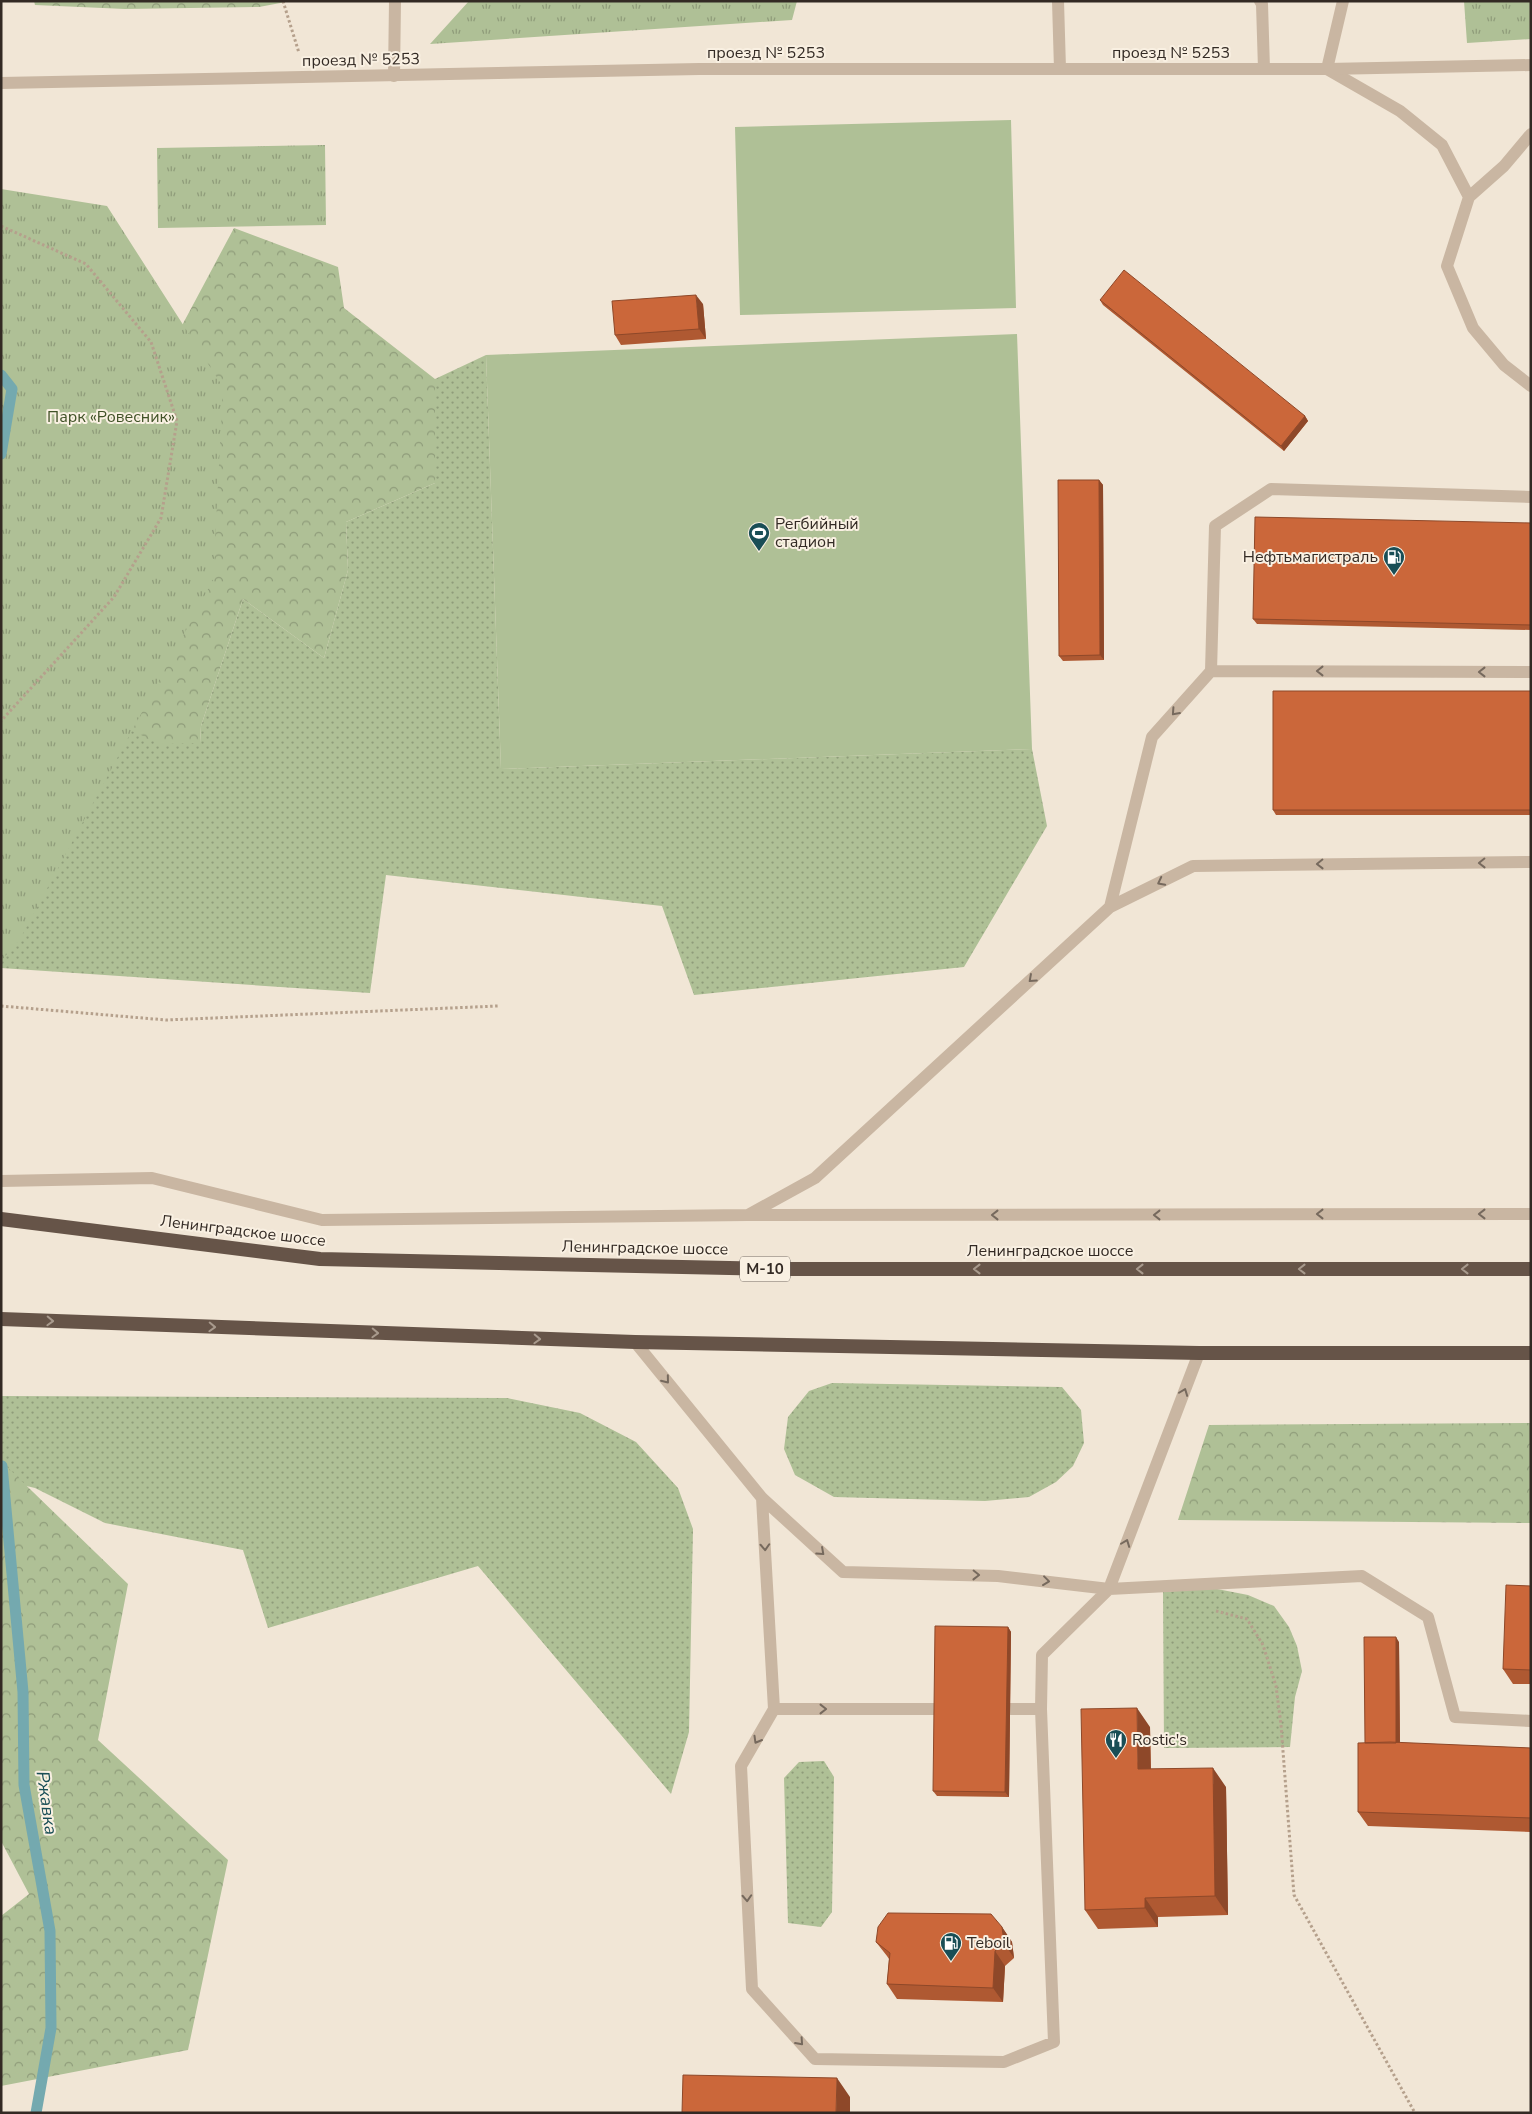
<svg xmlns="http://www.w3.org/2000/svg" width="1532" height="2114" font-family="'Nunito Sans',sans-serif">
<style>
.grass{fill:url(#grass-dots)}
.forest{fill:url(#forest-crowns)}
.park{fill:url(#park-tufts)}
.pitch{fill:#afc096}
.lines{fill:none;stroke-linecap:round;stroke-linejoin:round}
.stream{stroke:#74a9af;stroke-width:11}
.path{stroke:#b5a08c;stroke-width:3;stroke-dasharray:2.5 2.5;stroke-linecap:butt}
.service{stroke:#c9b6a2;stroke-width:12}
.minor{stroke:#c9b6a2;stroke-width:12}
.trunk{stroke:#665448;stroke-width:14}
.wall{fill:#af5932}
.shaded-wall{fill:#8e4829}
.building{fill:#cb673a;stroke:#8e4829}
.oneway{stroke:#76695d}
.oneway2{stroke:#a89a8d}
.labels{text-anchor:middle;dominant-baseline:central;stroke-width:4;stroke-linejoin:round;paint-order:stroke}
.shield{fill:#f9f0e2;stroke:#6e655d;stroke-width:1}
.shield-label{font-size:15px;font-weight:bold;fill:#332a24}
.street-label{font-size:16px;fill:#332a24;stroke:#f9f0e2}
.park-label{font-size:16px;fill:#405227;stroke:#f9f0e2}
.poi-label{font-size:16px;fill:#332a24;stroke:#f9f0e2;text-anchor:start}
.water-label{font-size:18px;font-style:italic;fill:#194e56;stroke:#f9f0e2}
</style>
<defs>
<pattern id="grass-dots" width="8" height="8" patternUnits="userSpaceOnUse" patternTransform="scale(1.25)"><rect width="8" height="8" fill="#afc096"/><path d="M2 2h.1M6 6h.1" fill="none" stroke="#8f9c7a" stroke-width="1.8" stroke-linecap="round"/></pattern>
<pattern id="forest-crowns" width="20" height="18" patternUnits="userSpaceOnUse" patternTransform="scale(1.25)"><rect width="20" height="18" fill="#afc096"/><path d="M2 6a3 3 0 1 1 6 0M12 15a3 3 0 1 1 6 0" fill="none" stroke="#8f9c7a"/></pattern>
<pattern id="park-tufts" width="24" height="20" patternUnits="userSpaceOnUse" patternTransform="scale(1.25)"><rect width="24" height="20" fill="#afc096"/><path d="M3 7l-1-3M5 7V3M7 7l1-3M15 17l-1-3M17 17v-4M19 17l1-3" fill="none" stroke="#8f9c7a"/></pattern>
</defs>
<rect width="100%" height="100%" fill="#f1e6d6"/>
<path class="grass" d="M486 355 501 769 1032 749 1047 826 964 967 694 995 662 906 386 875 370 993 1 968V722L35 681 200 743 201 726 243 599 324 658 348 570 346 522 435 483V379Z
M832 1383 1062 1387 1081 1410 1084 1443 1073 1466 1056 1482 1029 1497 985 1501 834 1497 795 1475 784 1449 788 1417 809 1391Z
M1 1396 507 1398 580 1413 636 1442 678 1488 693 1529 689 1732 671 1794 478 1566 268 1628 243 1550 105 1523 35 1488 1 1480Z
M1212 1588 1248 1595 1274 1606 1289 1627 1297 1646 1302 1671 1295 1697 1290 1747 1164 1748 1163 1592Z
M824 1761 834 1777 832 1912 821 1927 788 1923 784 1778 799 1762Z"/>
<path class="forest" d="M34 1H291L259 7 125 9 35 5Z
M234 228 338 267 344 308 435 379V483L346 522 348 570 324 658 243 599 201 726 200 743 161 744 132 731 138 713 131 421Z
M1531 1423V1523L1178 1520 1209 1425Z
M1 1461 128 1584 98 1740 228 1860 188 2050 1 2086V1916L29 1894 1 1841Z"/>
<path class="park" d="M469 1H797L792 20 430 44Z
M1464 1H1531V39L1467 43Z
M325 145 326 225 158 228 157 148Z
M1 189 107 206 223 387 213 580 20 939 1 961Z"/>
<path class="pitch" d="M1011 120 1016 308 740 315 735 127Z
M1017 334 1032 749 501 769 486 355Z"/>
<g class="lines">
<path class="stream" d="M1 375 12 389 1 454
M2 1466 23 1692 24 1785 50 1931 51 2028 36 2113"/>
<path class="path" d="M283 1 299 53
M1 226 86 264 151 342 177 421 161 518 114 597 1 721
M1 1006 166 1020 498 1006
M1216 1611 1247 1619 1263 1645 1276 1686 1281 1725 1294 1895 1415 2113"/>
<path class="service" d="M1058 1 1060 69
M1260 1 1262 4 1264 69
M1343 1 1327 69 1400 111 1442 145 1469 197 1447 266 1473 328 1504 365 1531 386
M394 76 395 1
M1469 197 1504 166 1531 134
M1211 671 1215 526 1271 489 1531 497
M1110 907 1152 737 1211 671 1531 672
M1 1181 152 1178 322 1220 747 1215 1531 1214
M748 1215 815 1178 1110 907 1193 866 1531 862
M635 1342 762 1498 843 1572 998 1576 1109 1589 1362 1576 1428 1617 1455 1717 1531 1721
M762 1498 774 1709 741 1766 752 1989 815 2059 1004 2062 1054 2042 1041 1709 1042 1655 1109 1589 1199 1353
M774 1709H938
M1010 1709H1041"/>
<path class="minor" d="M1 83 699 69H1327L1531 65"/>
<path class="trunk" d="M1 1219 320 1259 773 1269H1531
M1 1319 635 1342 1199 1353H1531"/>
</g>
<path class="wall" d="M1100 300 1305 416 1308 421 1284 451 1103 305Z
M703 304 706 339 621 345 615 335Z
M1099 480 1103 485 1104 660 1063 661 1059 656Z
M1531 523V630L1257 624 1253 619Z
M1531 691V815H1276L1273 810Z
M1531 1586V1684H1513L1503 1669Z
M1008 1627 1011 1632 1009 1797 937 1796 933 1791Z
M1399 1642 1400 1743 1531 1748V1832L1368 1826 1358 1812 1365 1743Z
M1150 1727 1151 1769 1226 1787 1228 1915 1158 1917V1927L1098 1929 1085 1910Z
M1002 1927 1012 1942 1014 1958 1005 1966 1003 2002 897 1999 887 1984 889 1959 887 1956 876 1942Z"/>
<path class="shaded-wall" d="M696 295 703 304 706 339 699 329Z
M1305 416 1308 421 1284 451 1281 446Z
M1099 480 1103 485 1104 660 1100 655Z
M1008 1627 1011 1632 1009 1797 1005 1792Z
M1396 1637 1399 1642 1400 1757 1396 1752Z
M1137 1708 1150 1727 1151 1788 1138 1769Z
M1213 1768 1226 1787 1228 1915 1215 1896Z
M1145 1898 1158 1917V1927L1145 1908Z
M1002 1927 1012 1942 1014 1958 1004 1943Z
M995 1951 1005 1966 1003 2002 993 1988Z
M837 2078 850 2097V2113H836Z"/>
<path class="building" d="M1124 270 1305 416 1281 446 1100 300Z
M696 295 699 329 615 335 612 301Z
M1058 480H1099L1100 655 1059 656Z
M1255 517 1531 523V625L1253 619Z
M1273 691H1531V810H1273Z
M1506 1585 1531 1586V1670L1503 1669Z
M935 1626 1008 1627 1005 1792 933 1791Z
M1364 1637H1396V1743H1365Z
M1137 1708 1138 1769 1213 1768 1215 1896 1145 1898V1908L1085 1910 1081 1709Z
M1390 1742 1531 1748V1818L1358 1812V1743Z
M888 1913 991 1914 1002 1927 1004 1943 995 1951 993 1988 887 1984 890 1953 876 1942 878 1927Z
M683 2075 837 2078 836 2113H682Z"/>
<defs><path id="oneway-chevron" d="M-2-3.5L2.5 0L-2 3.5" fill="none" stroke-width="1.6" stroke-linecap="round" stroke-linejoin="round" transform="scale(1.25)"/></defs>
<g class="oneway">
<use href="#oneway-chevron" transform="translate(1320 671) rotate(-180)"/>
<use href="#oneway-chevron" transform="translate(1482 672) rotate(-180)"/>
<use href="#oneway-chevron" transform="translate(1175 712) rotate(132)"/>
<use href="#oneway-chevron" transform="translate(1482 863) rotate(179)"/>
<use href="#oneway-chevron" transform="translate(1320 864) rotate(179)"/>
<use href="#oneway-chevron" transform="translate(1161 882) rotate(153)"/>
<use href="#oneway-chevron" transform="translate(1032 979) rotate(138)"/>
<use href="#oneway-chevron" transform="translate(1320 1214) rotate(180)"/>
<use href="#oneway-chevron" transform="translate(1482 1214) rotate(180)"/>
<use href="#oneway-chevron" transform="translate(995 1215) rotate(180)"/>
<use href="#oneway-chevron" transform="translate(1157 1215) rotate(180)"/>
<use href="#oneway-chevron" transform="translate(666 1380) rotate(51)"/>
<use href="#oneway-chevron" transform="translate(1184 1392) rotate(-69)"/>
<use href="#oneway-chevron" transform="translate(1126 1543) rotate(-69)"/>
<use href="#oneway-chevron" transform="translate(765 1547) rotate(87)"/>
<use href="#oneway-chevron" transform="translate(821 1552) rotate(42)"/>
<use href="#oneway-chevron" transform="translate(976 1575) rotate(1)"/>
<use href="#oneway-chevron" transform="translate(1046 1581) rotate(7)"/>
<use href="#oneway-chevron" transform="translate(823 1709)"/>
<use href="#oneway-chevron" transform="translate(757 1740) rotate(120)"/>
<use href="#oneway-chevron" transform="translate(747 1898) rotate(87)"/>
<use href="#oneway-chevron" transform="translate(800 2042) rotate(48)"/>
</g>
<g class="oneway2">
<use href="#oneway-chevron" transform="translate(977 1269) rotate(-180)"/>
<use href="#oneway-chevron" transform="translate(1140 1269) rotate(-180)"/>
<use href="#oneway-chevron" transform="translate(1302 1269) rotate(-180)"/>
<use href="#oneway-chevron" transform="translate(1465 1269) rotate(-180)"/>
<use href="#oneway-chevron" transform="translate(50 1321) rotate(2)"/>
<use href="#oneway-chevron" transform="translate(212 1327) rotate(2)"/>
<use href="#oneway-chevron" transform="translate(375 1333) rotate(2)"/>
<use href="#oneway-chevron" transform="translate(537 1339) rotate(2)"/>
</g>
<defs>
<g id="stadium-pin" transform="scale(1.125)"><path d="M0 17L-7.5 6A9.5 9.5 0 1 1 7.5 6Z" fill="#194e56" stroke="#f9f0e2"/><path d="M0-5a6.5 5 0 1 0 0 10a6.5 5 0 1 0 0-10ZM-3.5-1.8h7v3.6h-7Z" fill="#fff"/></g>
<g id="fuel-pin" transform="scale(1.125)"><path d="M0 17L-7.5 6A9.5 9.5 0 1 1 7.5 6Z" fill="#194e56" stroke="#f9f0e2"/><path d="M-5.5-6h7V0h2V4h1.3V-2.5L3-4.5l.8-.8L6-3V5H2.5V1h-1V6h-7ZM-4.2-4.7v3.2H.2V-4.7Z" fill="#fff"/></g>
<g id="restaurant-pin" transform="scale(1.125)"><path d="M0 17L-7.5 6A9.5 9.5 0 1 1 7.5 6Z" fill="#194e56" stroke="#f9f0e2"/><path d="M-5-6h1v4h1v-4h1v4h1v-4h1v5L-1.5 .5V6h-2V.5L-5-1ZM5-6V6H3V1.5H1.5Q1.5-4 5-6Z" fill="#fff"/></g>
</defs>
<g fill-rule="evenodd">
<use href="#stadium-pin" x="759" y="533"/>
<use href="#fuel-pin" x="1394" y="557"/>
<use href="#restaurant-pin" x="1116" y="1740"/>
<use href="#fuel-pin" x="951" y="1943"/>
</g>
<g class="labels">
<rect class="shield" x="740" y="1256.5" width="50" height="25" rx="4"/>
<g class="shield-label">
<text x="765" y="1269">М-10</text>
</g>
<g class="street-label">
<text x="766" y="53">проезд № 5253</text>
<text x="1171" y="53">проезд № 5253</text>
<text transform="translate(361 60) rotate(-1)">проезд № 5253</text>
<text transform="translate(243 1231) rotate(7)">Ленинградское шоссе</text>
<text transform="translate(645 1248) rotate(1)">Ленинградское шоссе</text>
<text x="1050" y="1251">Ленинградское шоссе</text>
</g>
<g class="park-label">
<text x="111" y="417">Парк «Ровесник»</text>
</g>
<g class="poi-label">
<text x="775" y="524">Регбийный<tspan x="775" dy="18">стадион</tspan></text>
<text x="1378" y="557" text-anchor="end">Нефтьмагистраль</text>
<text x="1132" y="1740">Rostic's</text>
<text x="967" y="1943">Teboil</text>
</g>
<g class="water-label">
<text transform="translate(47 1803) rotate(82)">Ржавка</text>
</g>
</g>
<rect width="1532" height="2114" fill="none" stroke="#332a24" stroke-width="5"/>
</svg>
